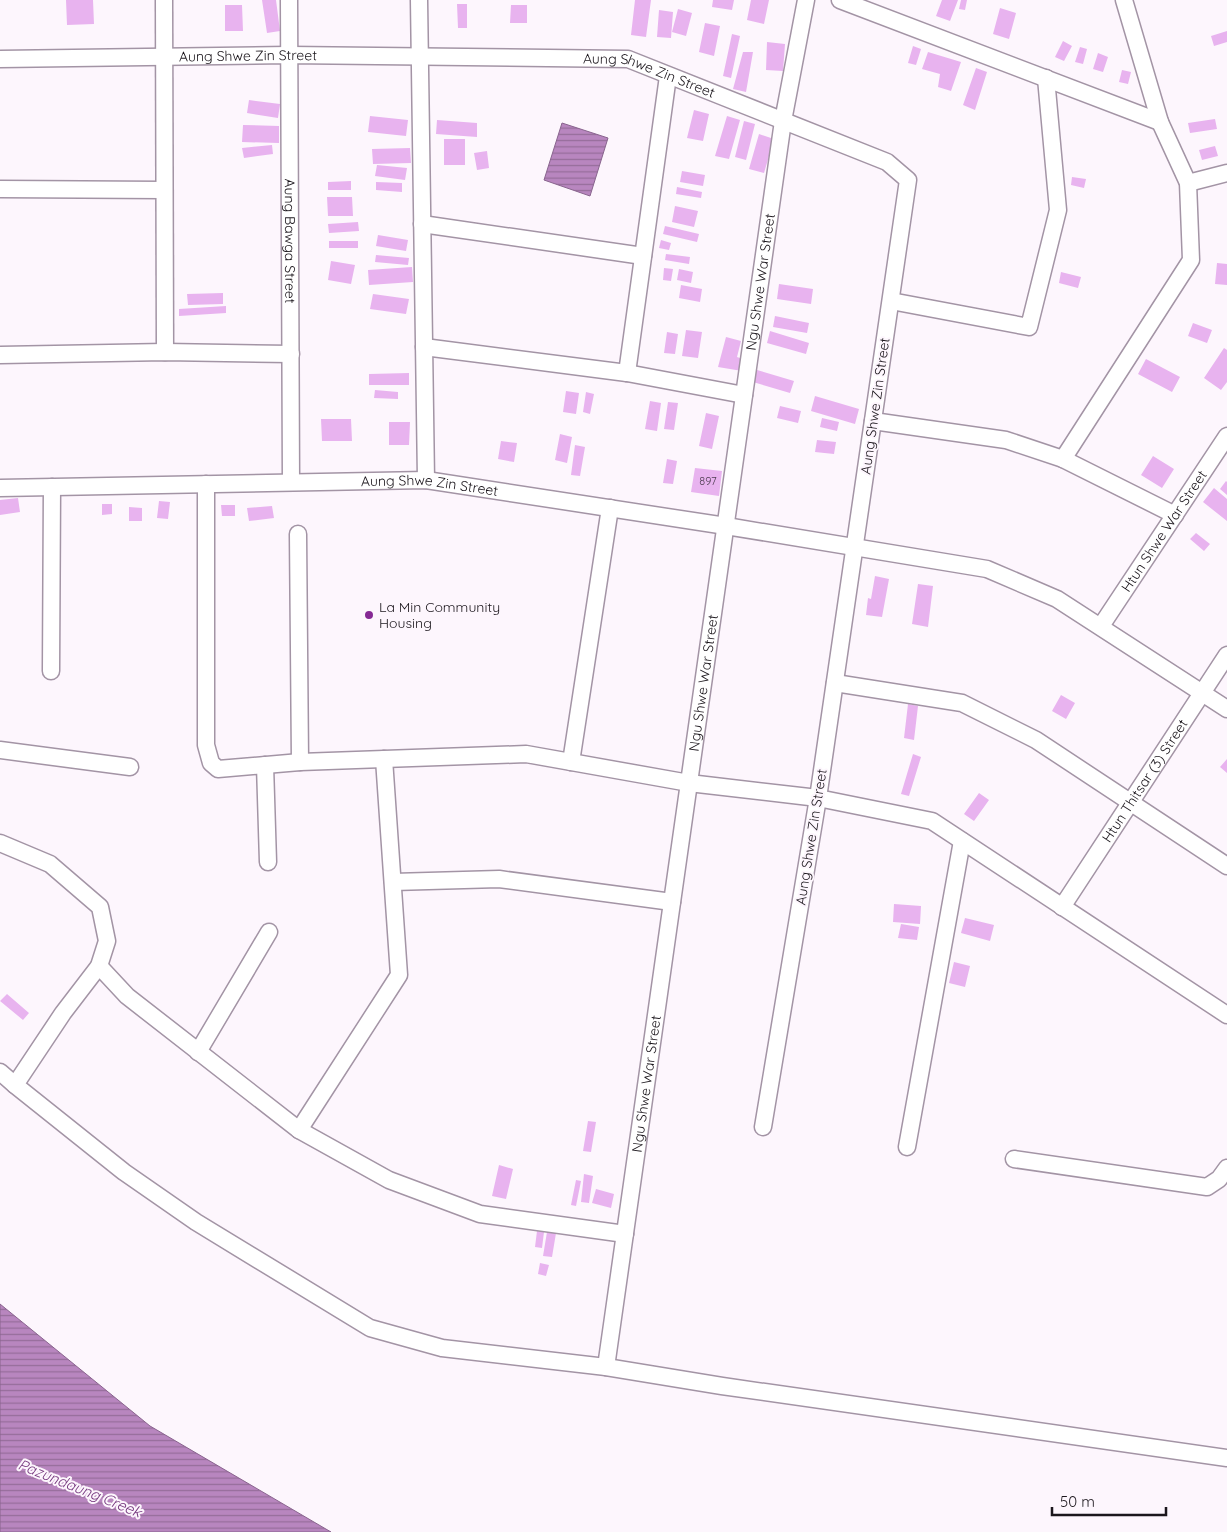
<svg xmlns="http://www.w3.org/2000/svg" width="1227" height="1532" font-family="Quicksand,sans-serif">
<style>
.water{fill:url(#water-rules);stroke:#89648e}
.building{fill:#e8b3ef}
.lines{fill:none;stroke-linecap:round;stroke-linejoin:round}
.street-casing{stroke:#a394a5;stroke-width:19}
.street{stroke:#fff;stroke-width:16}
.poi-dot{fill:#862994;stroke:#fdf6fd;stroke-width:2}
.labels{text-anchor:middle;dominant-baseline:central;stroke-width:4;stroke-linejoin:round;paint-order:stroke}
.number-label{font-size:11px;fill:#4e3d51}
.street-label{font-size:14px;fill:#1b161c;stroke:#fdf6fd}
.poi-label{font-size:14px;fill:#1b161c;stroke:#fdf6fd;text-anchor:start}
.water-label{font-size:15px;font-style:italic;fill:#75377e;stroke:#fdf6fd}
</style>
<defs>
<pattern id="water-rules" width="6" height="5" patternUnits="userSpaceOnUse" patternTransform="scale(1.25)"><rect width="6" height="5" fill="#b886bf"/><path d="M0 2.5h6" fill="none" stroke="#956d9a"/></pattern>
</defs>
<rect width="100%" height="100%" fill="#fdf6fd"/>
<path class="water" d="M562 123 608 138 590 196 544 180Z
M0 1304 150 1426 331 1532H0Z"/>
<path class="building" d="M66 0H93L94 24 67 25Z
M262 0H276L280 31 267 33Z
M635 0H651L646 37 631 35Z
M713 0H734L732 10 712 7Z
M751 0H769L764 24 747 20Z
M942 0H958L950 21 936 16Z
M961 0H967L965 10 959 9Z
M457 4H467V28H458Z
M225 5H242L243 31H225Z
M511 5H527V23H510Z
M1000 8 1016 13 1009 39 993 34Z
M678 9 692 13 686 36 672 32Z
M659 10 673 12 671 38 657 37Z
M705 23 720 26 714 56 699 52Z
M1227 31V42L1214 46 1211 36Z
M732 34 740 36 731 78 723 76Z
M1063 41 1072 46 1064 61 1055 57Z
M767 42 785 44 783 71 766 70Z
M913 46 921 49 916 65 908 63Z
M1080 47 1087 49 1083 64 1075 62Z
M743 52H753L746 92 733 89Z
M928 52 961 62 951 91 938 87 940 74 922 69Z
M1098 53 1108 57 1103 72 1093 69Z
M976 68 987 72 975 110 963 105Z
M1122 70 1131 72 1128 84 1119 82Z
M249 100 280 104 278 118 247 113Z
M694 110 709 114 703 141 687 138Z
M370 116 408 120 406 136 368 132Z
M727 116 740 120 729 159 715 156Z
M1215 119 1217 129 1190 133 1188 123Z
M437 120 477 123V137L436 134Z
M744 121 755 124 746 160 735 157Z
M243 125 279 126V143L242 142Z
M759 134 774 139 764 173 749 169Z
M444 139H465V165H444Z
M272 145 273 154 244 158 242 148Z
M1215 146 1218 156 1202 160 1199 150Z
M410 148 411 163 373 164 372 149Z
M487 151 489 168 477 170 474 153Z
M377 165 407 168 405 180 375 176Z
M682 171 705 175 703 186 680 182Z
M1072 177 1086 179 1084 188 1071 185Z
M351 181V190H328V182Z
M376 182 402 183V192L376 190Z
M677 187 702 192 701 198 676 194Z
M327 197H352L353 216H328Z
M675 206 698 211 694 227 672 222Z
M358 222 359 231 329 233 328 224Z
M665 226 699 234 697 242 663 234Z
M378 235 408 240 406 251 376 246Z
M661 240 671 243 669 250 659 248Z
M329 241H358V248H329Z
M666 254 690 257 689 264 665 260Z
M376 255 409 258 408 265 375 262Z
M331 261 355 265 351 284 328 280Z
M1217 263 1227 264V285L1215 284Z
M412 267 413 282 369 285 368 270Z
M664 268 673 269 671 281 663 280Z
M679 269 693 272 691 283 677 280Z
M1061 272 1081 277 1078 288 1059 283Z
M779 284 813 289 811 304 777 299Z
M681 285 702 289 700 302 679 298Z
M223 293V304L188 305 187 294Z
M373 294 409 299 406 314 370 309Z
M226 306V313L179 316V309Z
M775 316 809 323 807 333 773 327Z
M1193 323 1212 330 1207 343 1188 336Z
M686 330 702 332 698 358 682 356Z
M770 331 809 343 806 354 767 343Z
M667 332 678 334 675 354 664 353Z
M726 337 741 341 737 357 743 359 742 371 718 367Z
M1224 348 1227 350V382L1221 390 1204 378Z
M1146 359 1180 377 1172 392 1138 374Z
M757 370 794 381 790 393 753 382Z
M409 373V385H369V374Z
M375 390 398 392V399L374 398Z
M566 391 579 393 576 414 563 412Z
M586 392 594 394 590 414 583 412Z
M815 396 859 409 855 424 811 411Z
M650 401 661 403 657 431 645 429Z
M668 402 678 403 674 430 664 429Z
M780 406 801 411 798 423 777 418Z
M706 413 719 416 712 449 699 446Z
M822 418 839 422 837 431 820 427Z
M321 419H351L352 441H322Z
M389 422H410L409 445H389Z
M560 434 572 437 567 463 555 460Z
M817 440 836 442 834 454 815 452Z
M501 441 517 443 514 462 498 459Z
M575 445 585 447 580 476 571 475Z
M1153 456 1174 469 1162 488 1141 475Z
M667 459 677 461 673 484 663 483Z
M695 468 722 471 719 496 691 492Z
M1226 481 1227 482V495L1220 489Z
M1214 488 1227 499V521L1203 502Z
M18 498 20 512 0 515V500Z
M159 501 170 502 168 519 157 518Z
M102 504H112V514L102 515Z
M221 505H235V516H222Z
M272 506 274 518 249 521 247 508Z
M129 507 142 508V521H129Z
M1196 533 1210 544 1204 551 1190 539Z
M875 576 889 579 882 617 866 615 868 598 871 599Z
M918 584 933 586 928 627 912 624Z
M1061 695 1075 703 1066 719 1052 711Z
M908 704 918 706 914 740 904 738Z
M913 754 921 757 909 796 901 794Z
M1227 759V773L1220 767Z
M979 793 989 800 974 821 964 814Z
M894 904 921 906 920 924 893 922Z
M965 918 994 925 990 941 961 933Z
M901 924 919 927 917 940 898 938Z
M954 962 970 966 965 987 949 983Z
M7 994 29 1013 23 1020 0 1001Z
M588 1121 596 1122 591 1152 583 1151Z
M499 1165 513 1169 506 1199 492 1196Z
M584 1174 593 1176 589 1203 581 1202Z
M576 1180 581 1181 576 1206 571 1205Z
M596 1189 614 1194 611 1208 592 1203Z
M537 1231 544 1232 542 1248 535 1247Z
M547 1232 556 1233 552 1257 543 1256Z
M540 1263 549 1265 546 1276 538 1274Z"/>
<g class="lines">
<g class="street-casing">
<g id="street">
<path d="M164 0 165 352"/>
<path id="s1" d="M289 0 291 482"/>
<path d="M419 0 426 480"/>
<path d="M840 0 1160 122"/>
<path id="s2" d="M0 59 289 55 628 59 887 162 908 180 818 798 763 1127"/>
<path d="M1188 183 1227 173"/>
<path d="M0 189 164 190"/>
<path d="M422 224 643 256"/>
<path d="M891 301 1029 327 1058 210 1046 78"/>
<path d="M424 347 627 373 744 395"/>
<path d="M0 355 165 352 291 354"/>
<path d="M627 373 668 76"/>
<path d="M873 421 1006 440 1063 459 1175 515"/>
<path d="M1063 459 1191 260 1188 183 1160 122 1124 0"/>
<path d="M206 484V745L211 763 218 769 300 762 526 754 689 783 818 798 932 821 1227 1015"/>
<path id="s3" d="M0 488 426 480 726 526 987 569 1057 599 1227 709"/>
<path d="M298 534 300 762"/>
<path id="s4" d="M1101 626 1227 436"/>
<path d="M51 671 52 487"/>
<path d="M835 683 962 703 1036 740 1227 866"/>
<path d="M0 750 130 767"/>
<path d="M571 762 610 508"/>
<path d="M265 765 268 862"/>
<path d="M0 843 50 864 100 907 107 941 99 966 63 1013 15 1085 124 1172 196 1222 370 1328 442 1348 606 1367 722 1386 1227 1458"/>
<path d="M393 882 499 879 672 902"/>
<path id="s5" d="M1062 907 1227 655"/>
<path d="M99 966 127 996 299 1130 389 1180 480 1214 625 1234"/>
<path d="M198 1052 269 932"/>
<path d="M0 1072 15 1085"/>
<path d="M299 1130 399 975 384 759"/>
<path d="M907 1147 962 841"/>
<path d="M1014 1159 1207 1187 1219 1179 1227 1168"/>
<path id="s6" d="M606 1367 783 121 806 0"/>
</g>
</g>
<use href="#street" class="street"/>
</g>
<circle class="poi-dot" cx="369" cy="615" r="5"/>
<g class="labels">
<g class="number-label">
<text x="708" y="481">897</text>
</g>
<g class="street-label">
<text stroke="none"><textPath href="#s2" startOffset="248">Aung Shwe Zin Street</textPath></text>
<text stroke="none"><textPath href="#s2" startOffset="652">Aung Shwe Zin Street</textPath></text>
<text stroke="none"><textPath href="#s1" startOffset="241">Aung Bawga Street</textPath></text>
<text stroke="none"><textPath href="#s6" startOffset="1096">Ngu Shwe War Street</textPath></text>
<text transform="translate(875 406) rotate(-82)">Aung Shwe Zin Street</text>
<text stroke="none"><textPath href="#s3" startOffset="430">Aung Shwe Zin Street</textPath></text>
<text stroke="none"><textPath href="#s4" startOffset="114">Htun Shwe War Street</textPath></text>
<text stroke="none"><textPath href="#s6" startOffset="691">Ngu Shwe War Street</textPath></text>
<text stroke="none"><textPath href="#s5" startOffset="151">Htun Thitsar (3) Street</textPath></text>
<text transform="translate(811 837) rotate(-81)">Aung Shwe Zin Street</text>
<text stroke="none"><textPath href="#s6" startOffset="286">Ngu Shwe War Street</textPath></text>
</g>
<g class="poi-label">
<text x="379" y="607">La Min Community<tspan x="379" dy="16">Housing</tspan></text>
</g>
<g class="water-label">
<text transform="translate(80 1488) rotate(22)">Pazundaung Creek</text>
</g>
</g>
<path d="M1052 1507v8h114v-8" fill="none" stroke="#1b161c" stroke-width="2.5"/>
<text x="1060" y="1507" font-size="15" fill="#1b161c" stroke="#fdf6fd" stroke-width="4" paint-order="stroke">50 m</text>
</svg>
